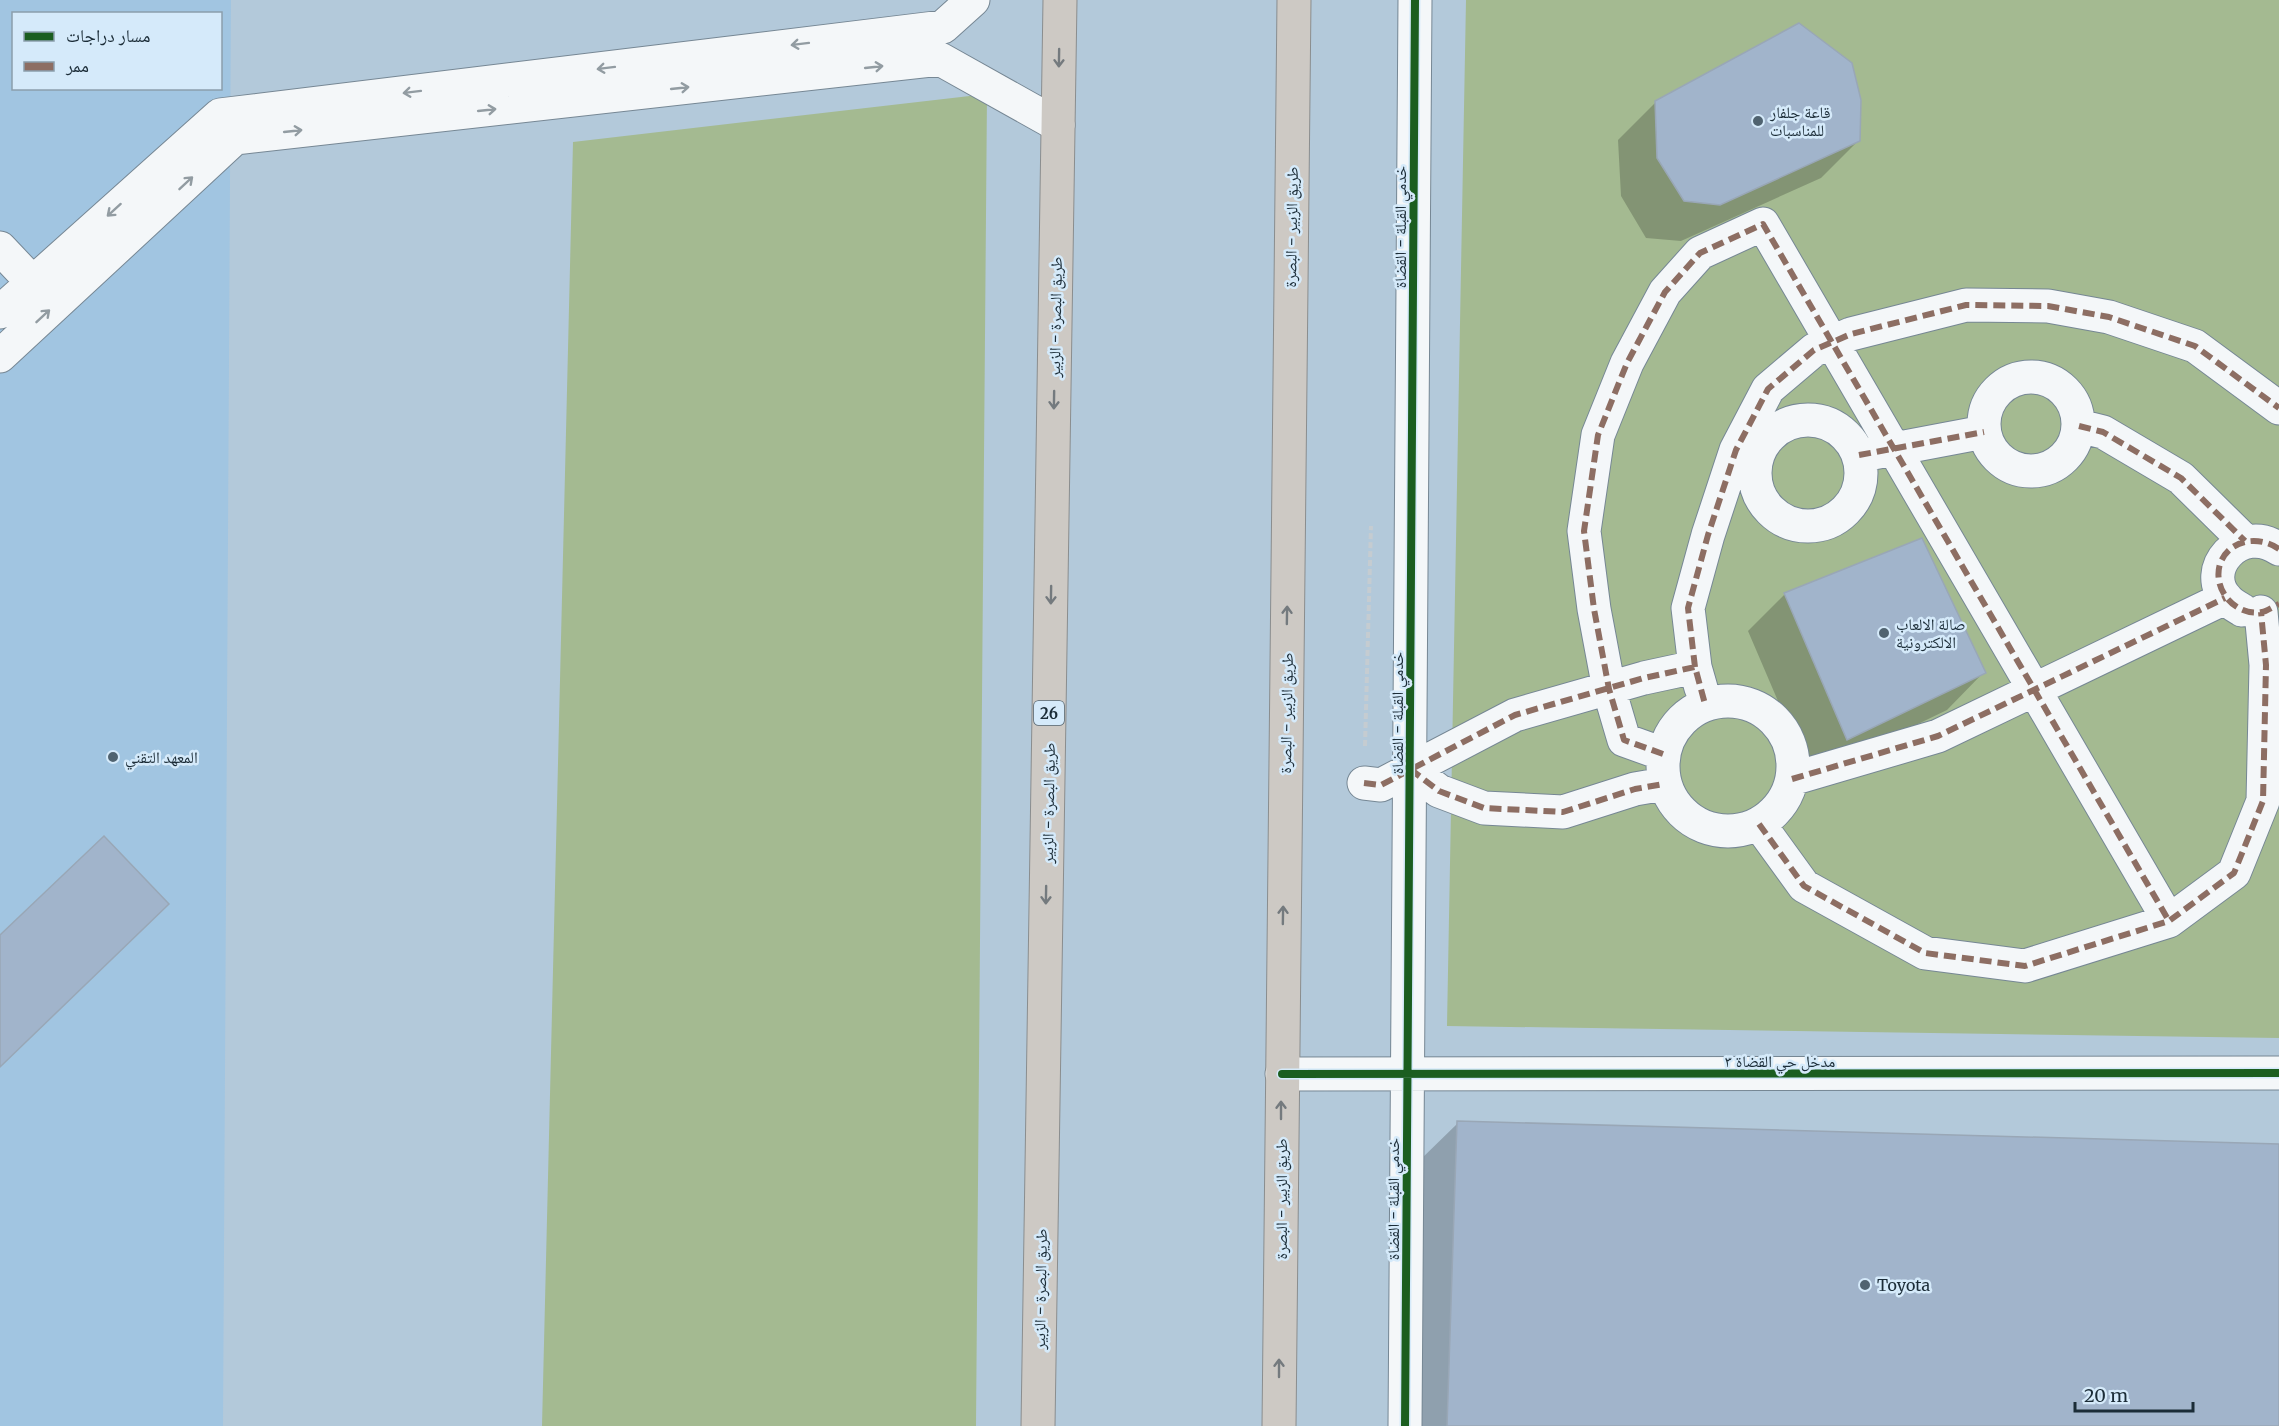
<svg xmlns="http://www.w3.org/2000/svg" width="2279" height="1426" font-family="Merriweather,'Noto Naskh Arabic',serif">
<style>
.built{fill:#a1c5e1;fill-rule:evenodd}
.green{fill:#a4ba91}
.shadow{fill:#0003}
.building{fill:#a1b4cb;stroke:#99a7b6;stroke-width:1.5}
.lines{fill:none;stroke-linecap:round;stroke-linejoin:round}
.minor-casing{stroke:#768794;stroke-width:35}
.highway-casing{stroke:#8a8d8e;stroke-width:35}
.path{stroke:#c5ccd1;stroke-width:4;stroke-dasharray:6 3;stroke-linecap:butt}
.minor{stroke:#f4f7f9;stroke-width:33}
.highway{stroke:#cdc9c4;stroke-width:33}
.quiet{stroke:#8d6e63;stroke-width:6;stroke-dasharray:12 6;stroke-linecap:butt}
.cycleway-casing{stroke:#d5eafa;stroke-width:11}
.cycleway{stroke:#1b5e20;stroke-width:8}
.oneway{stroke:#929ca2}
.oneway2{stroke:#747a7e}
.poi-dot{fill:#506370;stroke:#d5eafa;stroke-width:2}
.labels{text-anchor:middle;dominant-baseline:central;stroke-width:5;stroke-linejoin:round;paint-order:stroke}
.shield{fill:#d5eafa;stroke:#536572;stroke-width:1.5}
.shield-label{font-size:15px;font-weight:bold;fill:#1b2c37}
.poi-label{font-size:16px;fill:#1b2c37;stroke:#d5eafa;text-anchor:start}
.street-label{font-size:16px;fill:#1b2c37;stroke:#d5eafa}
</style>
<rect width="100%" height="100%" fill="#b3c9da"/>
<path class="built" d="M0 0H231L223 1426H0ZM14 14H220V88H14Z"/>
<path class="green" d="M1466 0H2279V1038L1447 1026Z
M987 94 976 1426H542L573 142Z"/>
<path class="shadow" d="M1656 102 1858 141 1821 178 1681 241 1646 238 1621 196 1618 140Z
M1785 594 1984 672 1947 710 1810 776 1748 631Z
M1458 1123 2279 1146V1426H1412L1420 1160Z"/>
<path class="building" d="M1799 23 1852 63 1861 100 1860 141 1720 205 1684 201 1657 158 1655 101Z
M1922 538 1986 673 1847 740 1784 593Z
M104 836 169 904 0 1067V935Z
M1457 1121 2279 1144V1426H1447Z"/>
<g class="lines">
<g class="minor-casing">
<path id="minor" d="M0 248 33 283
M0 312 220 115 943 27 973 0
M0 356 235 138 940 59 1058 125
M1984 424a47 47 0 1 1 94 0a47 47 0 1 1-94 0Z
M1755 473a53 53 0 1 1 106 0a53 53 0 1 1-106 0Z
M2079 426 2103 432 2181 478 2245 541
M1873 453 1984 432
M2242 610C2237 607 2231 604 2227 599 2199 571 2240 522 2279 549
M1695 667 1688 608 1708 535 1736 450 1768 389 1814 350 1851 334 1966 305 2048 306 2109 317 2195 346 2279 408
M1663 766a65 65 0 1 1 130 0a65 65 0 1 1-130 0Z
M1663 754 1624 740 1609 689 1594 609 1584 531 1598 435 1627 363 1665 292 1700 253 1763 224 2169 921
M1410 769 1439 791 1484 808 1563 812 1635 789 1664 784
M1792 779 1938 736 2225 598
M1364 783 1381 785 1515 715 1644 678 1695 667 1701 688
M1759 824 1804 886 1925 953 2025 966 2169 921 2234 873 2263 801 2266 665 2261 612
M1282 1074 2279 1073
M1405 1426 1415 0"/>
</g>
<g class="highway-casing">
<path id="highway" d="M1038 1426 1060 0
M1279 1426 1294 0"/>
</g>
<path class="path" d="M1365 746 1371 526"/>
<use href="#minor" class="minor"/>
<use href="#highway" class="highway"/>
<path class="quiet" d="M2079 426 2103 432 2181 478 2245 541
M1859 455 1984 432
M2279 549C2259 535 2229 539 2220 564 2212 590 2236 617 2262 612 2267 611 2274 606 2279 604
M1695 667 1688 608 1708 535 1736 450 1768 389 1814 350 1851 334 1966 305 2048 306 2109 317 2195 346 2279 408
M1663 754 1624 740 1609 689 1594 609 1584 531 1598 435 1627 363 1665 292 1700 253 1763 224 2169 921
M1410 769 1439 791 1484 808 1563 812 1635 789 1664 784
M1792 779 1938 736 2225 598
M1364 783 1381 785 1515 715 1644 678 1695 667 1705 704
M1759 824 1804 886 1925 953 2025 966 2169 921 2234 873 2263 801 2266 665 2261 612"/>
<g class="cycleway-casing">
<path id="cycleway" d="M1282 1074 2279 1073
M1405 1426 1415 0"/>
</g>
<use href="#cycleway" class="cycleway"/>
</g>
<defs><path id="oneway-shaft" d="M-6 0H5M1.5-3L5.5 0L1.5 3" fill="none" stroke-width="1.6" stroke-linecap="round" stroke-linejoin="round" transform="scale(1.5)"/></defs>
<g class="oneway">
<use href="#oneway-shaft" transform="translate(800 44) rotate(173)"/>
<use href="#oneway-shaft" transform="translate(874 67) rotate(-6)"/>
<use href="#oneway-shaft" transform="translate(606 68) rotate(173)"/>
<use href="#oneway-shaft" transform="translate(680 88) rotate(-6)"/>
<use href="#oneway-shaft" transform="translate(412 92) rotate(173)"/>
<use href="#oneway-shaft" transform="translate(487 110) rotate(-6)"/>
<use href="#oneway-shaft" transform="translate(293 131) rotate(-6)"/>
<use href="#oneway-shaft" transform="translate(186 183) rotate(-43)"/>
<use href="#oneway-shaft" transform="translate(114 210) rotate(138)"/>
<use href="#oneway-shaft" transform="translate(43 316) rotate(-43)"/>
</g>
<g class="oneway2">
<use href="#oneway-shaft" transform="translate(1059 58) rotate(91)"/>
<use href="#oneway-shaft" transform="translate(1054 400) rotate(91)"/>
<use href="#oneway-shaft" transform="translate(1051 595) rotate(91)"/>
<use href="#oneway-shaft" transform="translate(1287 615) rotate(-89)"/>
<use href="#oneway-shaft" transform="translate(1046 895) rotate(91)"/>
<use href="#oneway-shaft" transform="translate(1283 915) rotate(-89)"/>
<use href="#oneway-shaft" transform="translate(1281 1110) rotate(-90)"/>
<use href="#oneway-shaft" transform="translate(1279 1368) rotate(-90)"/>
</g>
<g class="poi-dot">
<circle cx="1758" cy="121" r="6"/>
<circle cx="1884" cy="633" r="6"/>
<circle cx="113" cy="757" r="6"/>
<circle cx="1865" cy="1285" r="6"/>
</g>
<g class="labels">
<rect class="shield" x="1034" y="701" width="30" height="24" rx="4.5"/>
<g class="shield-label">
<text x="1049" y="713">26</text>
</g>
<g class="poi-label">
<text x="1770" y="112">قاعة جلفار<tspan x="1770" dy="18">للمناسبات</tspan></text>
<text x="1896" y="624">صالة الالعاب<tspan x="1896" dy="18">الالكترونية</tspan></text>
<text x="125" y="757">المعهد التقني</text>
<text x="1877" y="1285">Toyota</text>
</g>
<g class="street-label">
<text transform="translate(1291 227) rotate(-89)">طريق الزبير - البصرة</text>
<text transform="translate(1400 227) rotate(-90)">خدمي القبلة - القضاة</text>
<text transform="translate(1055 317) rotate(-89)">طريق البصرة - الزبير</text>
<text transform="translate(1286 713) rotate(-89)">طريق الزبير - البصرة</text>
<text transform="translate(1397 713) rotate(-90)">خدمي القبلة - القضاة</text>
<text transform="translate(1048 803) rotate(-89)">طريق البصرة - الزبير</text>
<text x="1780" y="1061">مدخل حي القضاة ٣</text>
<text transform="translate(1281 1199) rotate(-90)">طريق الزبير - البصرة</text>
<text transform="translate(1393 1199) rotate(-90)">خدمي القبلة - القضاة</text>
<text transform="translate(1040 1289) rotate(-89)">طريق البصرة - الزبير</text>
</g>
</g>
<rect x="12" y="12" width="210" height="78" fill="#d5eafa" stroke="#8b9eac" stroke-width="1.5"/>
<rect x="24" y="32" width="30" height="9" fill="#1b5e20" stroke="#8b9eac" stroke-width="1.5"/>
<text x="66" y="42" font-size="18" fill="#1b2c37">مسار دراجات</text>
<rect x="24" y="62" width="30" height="9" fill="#8d6e63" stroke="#8b9eac" stroke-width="1.5"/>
<text x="66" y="72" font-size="18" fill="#1b2c37">ممر</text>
<path d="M2075 1402v9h118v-9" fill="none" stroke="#1b2c37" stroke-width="3"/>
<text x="2084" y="1402" font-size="18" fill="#1b2c37" stroke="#d5eafa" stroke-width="4.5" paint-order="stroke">20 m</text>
</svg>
